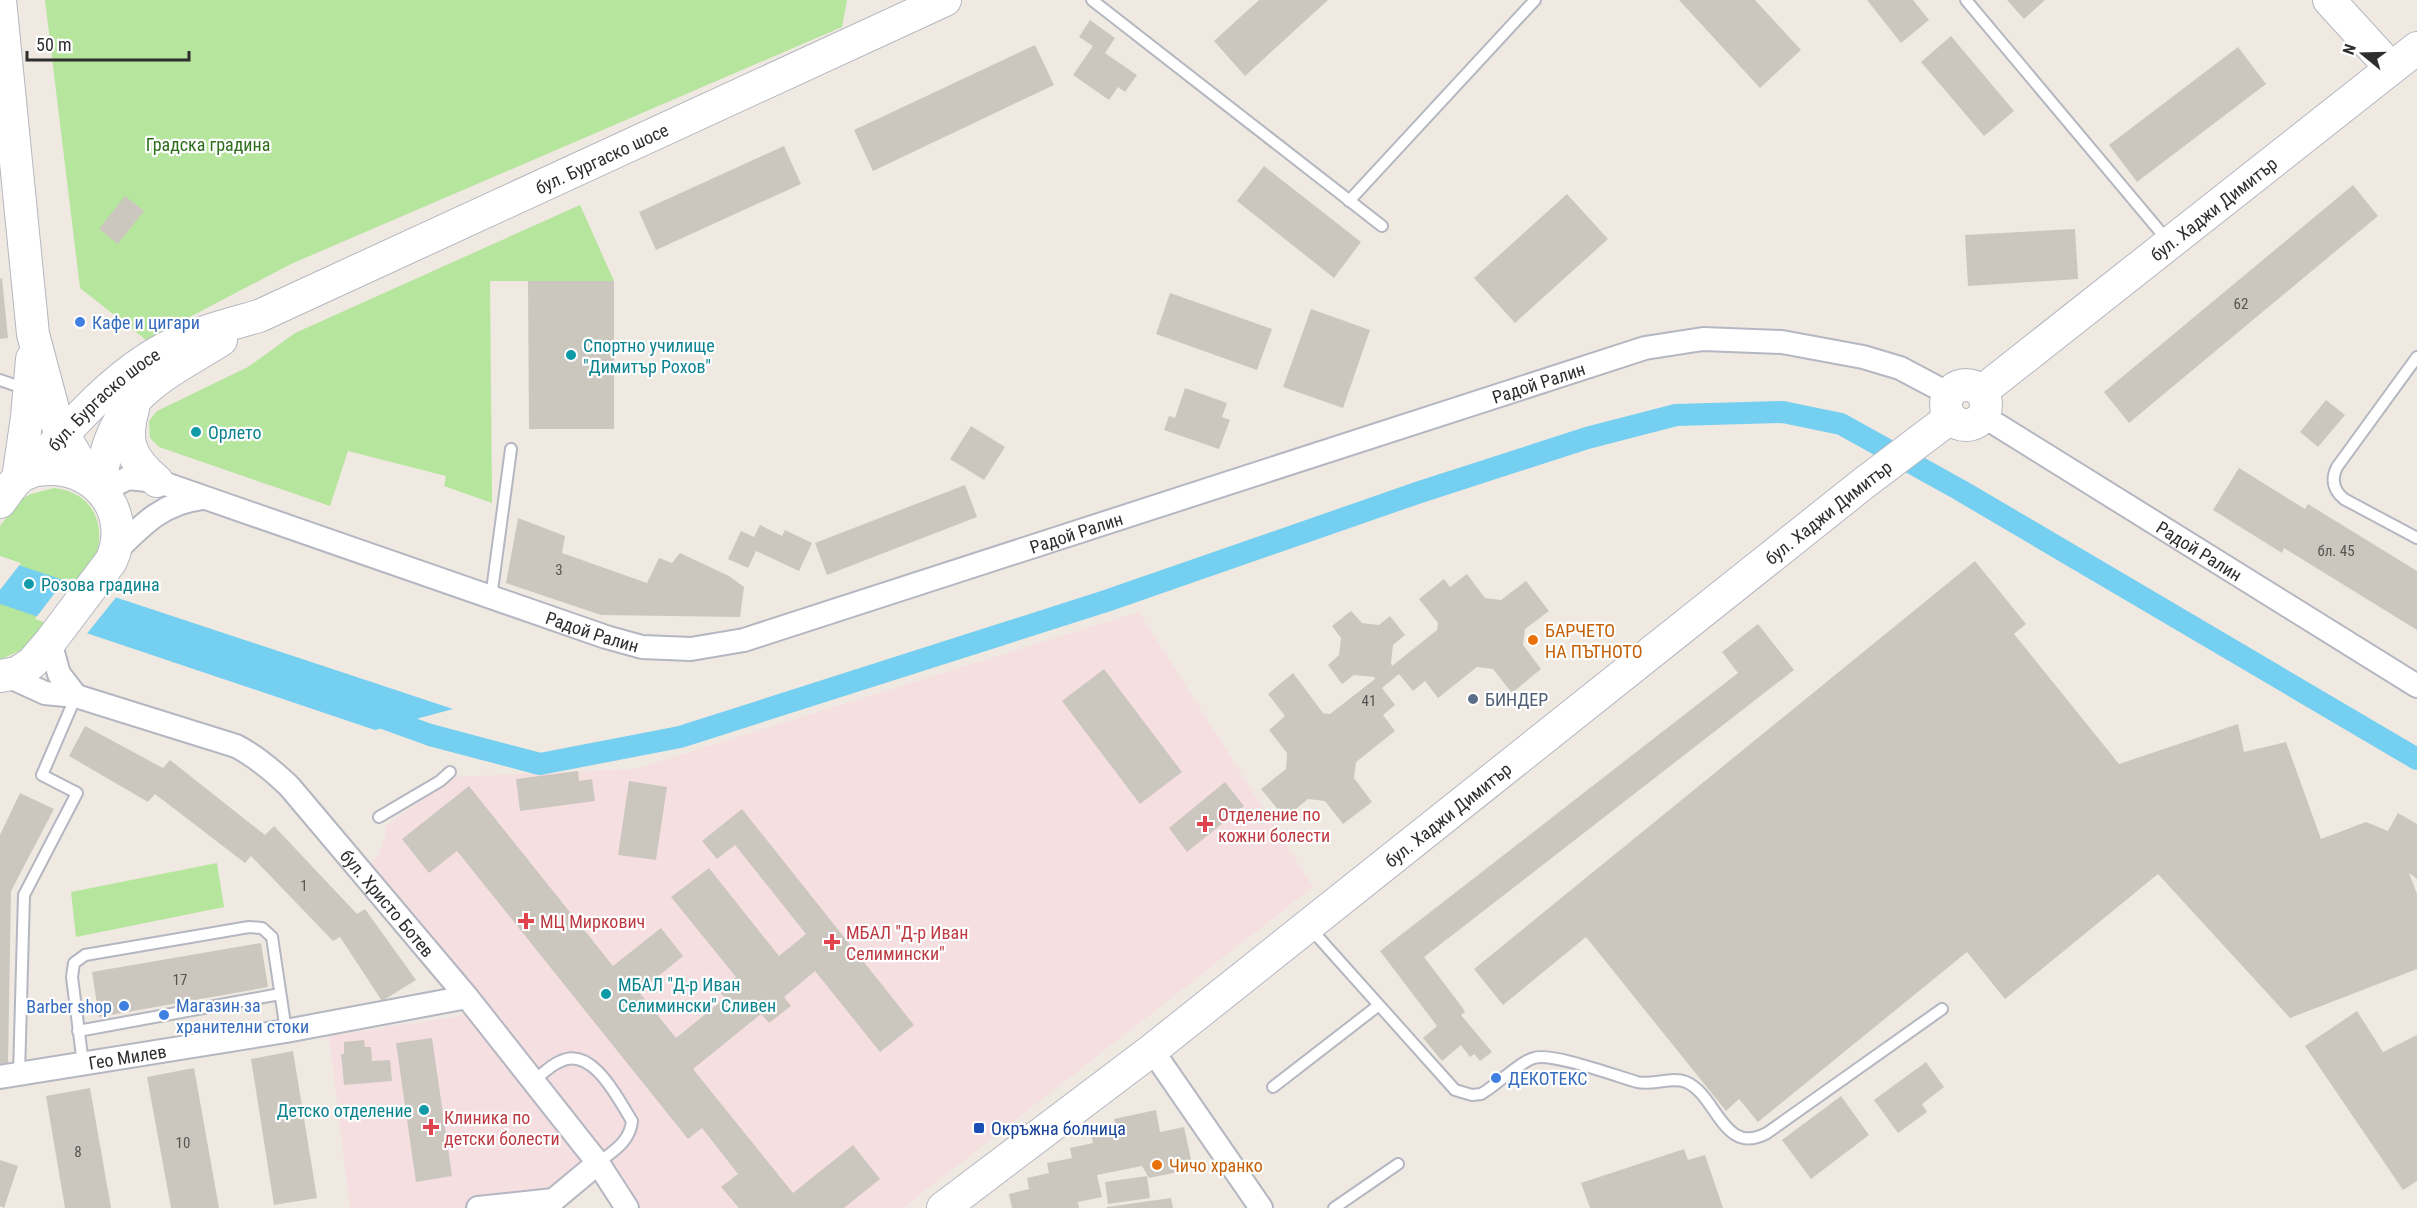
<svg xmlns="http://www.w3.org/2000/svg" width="2417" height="1208" font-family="'Roboto Condensed',sans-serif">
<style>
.medical{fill:#f5dfe0}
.green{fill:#b6e59e}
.water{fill:#75cff0}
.pier{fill:#efe9e1}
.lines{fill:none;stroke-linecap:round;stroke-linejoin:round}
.canal{stroke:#75cff0;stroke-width:22}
.building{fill:#cbc7bf}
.lane-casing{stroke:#b4b7c1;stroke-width:14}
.street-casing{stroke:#b4b7c1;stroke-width:26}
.secondary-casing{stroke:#b4b7c1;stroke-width:34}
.lane{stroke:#fff;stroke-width:10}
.street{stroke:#fff;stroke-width:22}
.secondary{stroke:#fff;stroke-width:32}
.shop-dot{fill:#3f7fe0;stroke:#fff;stroke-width:2}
.culture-dot{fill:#0f9aa8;stroke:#fff;stroke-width:2}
.food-dot{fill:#e8710a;stroke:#fff;stroke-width:2}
.service-dot{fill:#5c6f8a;stroke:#fff;stroke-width:2}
.health-dot{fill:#e0444e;stroke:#fff;stroke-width:2}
.transit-dot{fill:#1a4fb4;stroke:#fff;stroke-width:2}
.labels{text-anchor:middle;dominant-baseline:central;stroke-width:4.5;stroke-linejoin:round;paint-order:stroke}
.number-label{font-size:15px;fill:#555452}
.park-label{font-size:18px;fill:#2c6e1b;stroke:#fff}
.street-label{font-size:18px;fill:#2e2e2e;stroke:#fff}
.shop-label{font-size:18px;fill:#366cbe;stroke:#fff;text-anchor:start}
.culture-label{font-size:18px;fill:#0d838f;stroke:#fff;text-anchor:start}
.food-label{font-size:18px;fill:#c56008;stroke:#fff;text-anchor:start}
.service-label{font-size:18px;fill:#4e5e75;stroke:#fff;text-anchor:start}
.health-label{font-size:18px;fill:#be3a42;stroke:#fff;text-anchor:start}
.transit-label{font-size:18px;fill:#164399;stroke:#fff;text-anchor:start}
</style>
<rect width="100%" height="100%" fill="#efe9e1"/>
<path class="medical" d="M1139 612 1313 887 903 1208H629L598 1164 544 1208H350L329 1036 461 1016 467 996 364 874 378 855 385 837 386 826 454 777 635 769Z"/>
<path class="green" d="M45 0H847L842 27 291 264 146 340 80 288Z
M580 205 614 281H490L492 503 444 486 446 476 348 451 330 506 159 447 150 438 149 421 157 411 248 367 295 333Z
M54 488C94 492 108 527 94 562L27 647 0 660V526L20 500 31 494Z
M217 863 224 907 76 937 71 892Z"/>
<path class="water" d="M0 559 453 709 375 730 0 604Z"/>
<path class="pier" d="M0 556 21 563 0 590Z
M66 578 118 595 85 636 35 619Z"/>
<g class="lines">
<path class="canal" d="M372 714 430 735 540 764 680 737 1106 601 1420 492 1587 438 1676 415 1783 412 1841 424 1960 490 2417 759"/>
</g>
<path class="building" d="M1259 0H1328L1245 76 1214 41Z
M1679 0H1755L1801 50 1760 88Z
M1867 0H1913L1929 20 1901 43Z
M2007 0H2045L2024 19Z
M1090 20 1115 38 1105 53 1137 75 1125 92 1118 87 1109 100 1073 75 1093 46 1079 37Z
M1951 36 2014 111 1984 136 1921 62Z
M1035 45 1054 85 873 171 854 130Z
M2238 47 2266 84 2137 182 2109 145Z
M784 146 801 184 656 250 639 212Z
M1264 166 1361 242 1334 278 1237 201Z
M2353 185 2378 216 2129 423 2104 392Z
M1567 194 1608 239 1515 323 1474 278Z
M125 196 144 211 118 244 99 229Z
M2075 229 2078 279 1968 286 1965 235Z
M2 278 8 338 0 339V279Z
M528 281H614V429H529Z
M1170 293 1272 329 1257 370 1156 334Z
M1311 309 1370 330 1343 408 1283 387Z
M1185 388 1227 403 1222 417 1230 420 1219 449 1164 430 1169 416 1175 418Z
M2326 400 2345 415 2318 447 2300 432Z
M971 426 1005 447 984 480 950 459Z
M2239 468 2305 509 2308 504 2417 571V630L2284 548 2282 553 2213 510Z
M965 485 977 517 827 575 815 543Z
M518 518 565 536 562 553 647 583 659 558 672 563 680 553 729 576 744 587 740 617 601 615 506 583Z
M760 525 782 536 785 530 812 543 799 571 756 551 748 568 728 559 741 531 754 537Z
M1975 561 2026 624 2014 634 2119 764 2238 724 2244 752 2286 742 2321 839 2366 822 2388 831 2398 813 2417 824V879L2409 873 2417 894V969L2290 1018 2158 874 2005 999 1967 952 1758 1122 1739 1099 1726 1111 1586 937 1503 1005 1474 969Z
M1467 574 1485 598 1501 600 1526 581 1549 611 1525 629 1523 645 1541 669 1512 693 1493 669 1477 667 1438 698 1425 681 1413 691 1399 674 1382 688 1395 705 1383 715 1395 731 1356 762 1354 778 1372 802 1343 824 1325 801 1308 799 1285 818 1261 789 1286 769 1287 753 1269 730 1285 716 1268 694 1293 673 1323 713 1330 714 1375 679 1374 677 1354 675 1342 684 1328 665 1339 655 1341 638 1332 626 1351 611 1362 623 1379 625 1390 616 1405 635 1393 645 1391 663 1392 666 1437 630 1438 623 1419 599 1444 579 1450 587Z
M1758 624 1794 670 1424 957 1462 1007 1465 1012 1461 1015 1492 1052 1480 1061 1474 1054 1470 1057 1461 1045 1442 1061 1423 1038 1437 1026 1380 951 1738 673 1722 652Z
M1104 669 1182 772 1140 804 1062 701Z
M85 726 163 768 170 760 265 835 274 826 357 914 365 909 416 980 382 1001 340 937 333 941 251 856 245 863 155 794 148 802 69 756Z
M578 771 579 781 592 779 595 801 520 811 516 779Z
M629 781 667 787 656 860 618 855Z
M1225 782 1244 806 1187 852 1169 828Z
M469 786 613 966 661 928 683 956 639 992 676 1038 725 998 719 991 736 977 671 897 709 868 779 956 806 934 735 845 717 859 702 841 742 809 914 1025 880 1052 815 971 784 997 791 1006 769 1023 761 1014 693 1069 793 1193 853 1145 880 1179 844 1208H739L721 1187 738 1174 702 1128 688 1139 457 851 429 873 402 839Z
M20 793 54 809 11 891 8 1063 0 1064V835Z
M261 943 268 987 99 1017 92 972Z
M2357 1011 2383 1052 2417 1035V1181L2403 1190 2305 1046Z
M432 1038 452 1176 416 1182 396 1043Z
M364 1040 365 1047H371L372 1061 390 1060 392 1081 344 1085 341 1054H344V1042Z
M293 1051 317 1198 274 1205 251 1059Z
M1926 1062 1944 1087 1922 1104 1927 1112 1898 1133 1874 1100Z
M194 1068 219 1208H171L147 1077Z
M90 1088 111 1208H65L46 1096Z
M1841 1096 1869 1135 1811 1179 1782 1140Z
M1156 1110 1160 1132 1184 1127 1193 1169 1149 1178 1142 1166 1097 1175 1102 1197 1078 1202 1079 1208H1012L1009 1194 1029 1189 1027 1178 1049 1173 1047 1163 1072 1158 1070 1148 1093 1143 1091 1134 1116 1129 1114 1119Z
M1684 1149 1688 1160 1705 1155 1723 1208H1590L1581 1183Z
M0 1160 18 1166 4 1208 0 1206Z
M1147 1176 1150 1198 1108 1204 1105 1182Z
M1171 1198 1173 1208H1107V1207Z"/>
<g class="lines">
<g class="lane-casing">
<path id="lane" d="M1092 0 1382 226
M1966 0 2168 241
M1349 201 1535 0
M2417 357 2337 467C2331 479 2333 490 2344 499L2417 538
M0 380 26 389
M491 598 511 449
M379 817 440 781 450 772
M1310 928 1455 1090 1472 1095 1481 1094C1496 1086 1519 1062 1534 1058 1551 1052 1616 1076 1637 1082 1653 1086 1671 1076 1686 1082 1717 1095 1723 1157 1767 1133L1942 1009
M78 1031 280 994
M83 1064 72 977 74 963 85 955 249 927 262 928 272 937 286 1031
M19 1074 24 895 77 793 42 775 76 696
M532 1082C541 1076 549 1066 559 1062 592 1044 618 1099 632 1121 630 1142 613 1151 598 1163
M1273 1087 1379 1005
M1334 1208 1398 1164"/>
</g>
<g class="street-casing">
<g id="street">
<path id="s1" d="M1983 416 2417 686"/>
<path id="s2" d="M103 491 128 478 157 481 606 637 642 647 691 649 744 640 1645 348 1703 339 1782 342 1863 357 1900 368 1949 394"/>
<path d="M115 552C142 525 162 503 202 498"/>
<path d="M50 642 59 674 76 696"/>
<path id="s3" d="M8 676 45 693 76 696 236 746C256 756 273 771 289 786L467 997 598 1163 627 1208"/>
<path d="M1152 1050 1261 1208"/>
<path id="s4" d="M0 1077 286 1031 467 997"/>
<path d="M478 1208 554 1200"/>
<path d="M544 1208 598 1163"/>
</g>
</g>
<g class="secondary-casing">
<g id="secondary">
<path d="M0 0 33 334 57 424 91 481"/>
<path d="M2329 0 2391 68"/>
<circle cx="1966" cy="405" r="20"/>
<path id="s5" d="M1981 392 2417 48"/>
<path d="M133 409C123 443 131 459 157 481"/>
<path id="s6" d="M28 473C70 427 118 369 176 343 202 331 231 324 259 316L945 0"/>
<path d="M18 479 27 417 32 359"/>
<path d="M99 486C103 465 107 444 118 424 138 384 185 363 221 340"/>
<path d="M0 502C7 493 14 480 24 474 32 470 43 469 52 469 100 470 132 516 111 561L50 642 32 663 17 673 0 676"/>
<path id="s7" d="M943 1208 1152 1050 1864 483 1950 418"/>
</g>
</g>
<use href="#lane" class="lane"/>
<use href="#street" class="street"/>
<use href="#secondary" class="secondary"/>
</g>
<g class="shop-dot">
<circle cx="80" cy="322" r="6"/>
<circle cx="124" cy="1006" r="6"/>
<circle cx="164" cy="1015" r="6"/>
<circle cx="1496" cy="1078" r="6"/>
</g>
<g class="culture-dot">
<circle cx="571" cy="355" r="6"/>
<circle cx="196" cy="432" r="6"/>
<circle cx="29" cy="584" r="6"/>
<circle cx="606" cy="994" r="6"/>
<circle cx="424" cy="1110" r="6"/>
</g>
<g class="food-dot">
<circle cx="1533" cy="640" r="6"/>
<circle cx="1157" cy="1165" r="6"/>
</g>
<circle class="service-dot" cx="1473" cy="699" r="6"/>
<g class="health-dot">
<path d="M1202 815h6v6h6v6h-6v6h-6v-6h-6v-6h6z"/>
<path d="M523 912h6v6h6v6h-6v6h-6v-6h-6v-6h6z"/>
<path d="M829 933h6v6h6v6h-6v6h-6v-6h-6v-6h6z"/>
<path d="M428 1118h6v6h6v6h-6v6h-6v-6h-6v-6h6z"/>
</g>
<rect class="transit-dot" x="973" y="1122" width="12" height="12" rx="3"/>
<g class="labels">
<g class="number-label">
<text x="2241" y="304">62</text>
<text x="2336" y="551">бл. 45</text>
<text x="559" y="570">3</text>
<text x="1369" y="701">41</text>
<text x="304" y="886">1</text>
<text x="180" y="980">17</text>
<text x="183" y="1143">10</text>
<text x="78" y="1152">8</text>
</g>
<g class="park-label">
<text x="208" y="144">Градска градина</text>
</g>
<g class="street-label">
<text stroke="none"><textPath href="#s6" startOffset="663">бул. Бургаско шосе</textPath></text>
<text stroke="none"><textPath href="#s5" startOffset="296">бул. Хаджи Димитър</textPath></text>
<text stroke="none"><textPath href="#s2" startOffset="1508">Радой Ралин</textPath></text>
<text stroke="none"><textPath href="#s6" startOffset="106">бул. Бургаско шосе</textPath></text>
<text stroke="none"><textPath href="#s7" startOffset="1126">бул. Хаджи Димитър</textPath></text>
<text stroke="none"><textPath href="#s2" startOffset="1022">Радой Ралин</textPath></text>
<text stroke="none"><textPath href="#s1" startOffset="255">Радой Ралин</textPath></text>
<text stroke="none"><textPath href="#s2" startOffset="518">Радой Ралин</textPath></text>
<text stroke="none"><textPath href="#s7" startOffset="640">бул. Хаджи Димитър</textPath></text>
<text stroke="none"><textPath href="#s3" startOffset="459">бул. Христо Ботев</textPath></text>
<text stroke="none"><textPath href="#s4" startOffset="129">Гео Милев</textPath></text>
</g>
<g class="shop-label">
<text x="92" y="322">Кафе и цигари</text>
<text x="176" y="1005">Магазин за<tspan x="176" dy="21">хранителни стоки</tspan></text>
<text x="112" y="1006" text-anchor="end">Barber shop</text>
<text x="1508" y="1078">ДЕКОТЕКС</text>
</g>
<g class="culture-label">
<text x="583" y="345">Спортно училище<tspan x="583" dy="21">"Димитър Рохов"</tspan></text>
<text x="208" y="432">Орлето</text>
<text x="41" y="584">Розова градина</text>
<text x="618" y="984">МБАЛ "Д-р Иван<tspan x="618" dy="21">Селимински" Сливен</tspan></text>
<text x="412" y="1110" text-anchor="end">Детско отделение</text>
</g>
<g class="food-label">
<text x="1545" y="630">БАРЧЕТО<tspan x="1545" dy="21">НА ПЪТНОТО</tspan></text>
<text x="1169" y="1165">Чичо хранко</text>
</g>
<g class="service-label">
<text x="1485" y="699">БИНДЕР</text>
</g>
<g class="health-label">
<text x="1218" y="814">Отделение по<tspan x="1218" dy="21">кожни болести</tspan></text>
<text x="540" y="921">МЦ Миркович</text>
<text x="846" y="932">МБАЛ "Д-р Иван<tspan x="846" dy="21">Селимински"</tspan></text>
<text x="444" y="1117">Клиника по<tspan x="444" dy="21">детски болести</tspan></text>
</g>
<g class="transit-label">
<text x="991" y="1128">Окръжна болница</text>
</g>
</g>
<g transform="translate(2363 54) rotate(289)" stroke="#ffffff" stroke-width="4.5" paint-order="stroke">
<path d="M0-4.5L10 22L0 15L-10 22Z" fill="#2e2e2e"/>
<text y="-9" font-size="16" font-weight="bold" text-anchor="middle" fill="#2e2e2e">N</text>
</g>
<path d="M27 51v9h162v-9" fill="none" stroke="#2e2e2e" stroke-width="3"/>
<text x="36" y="51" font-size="18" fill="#2e2e2e" stroke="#ffffff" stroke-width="4.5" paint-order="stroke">50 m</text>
</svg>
